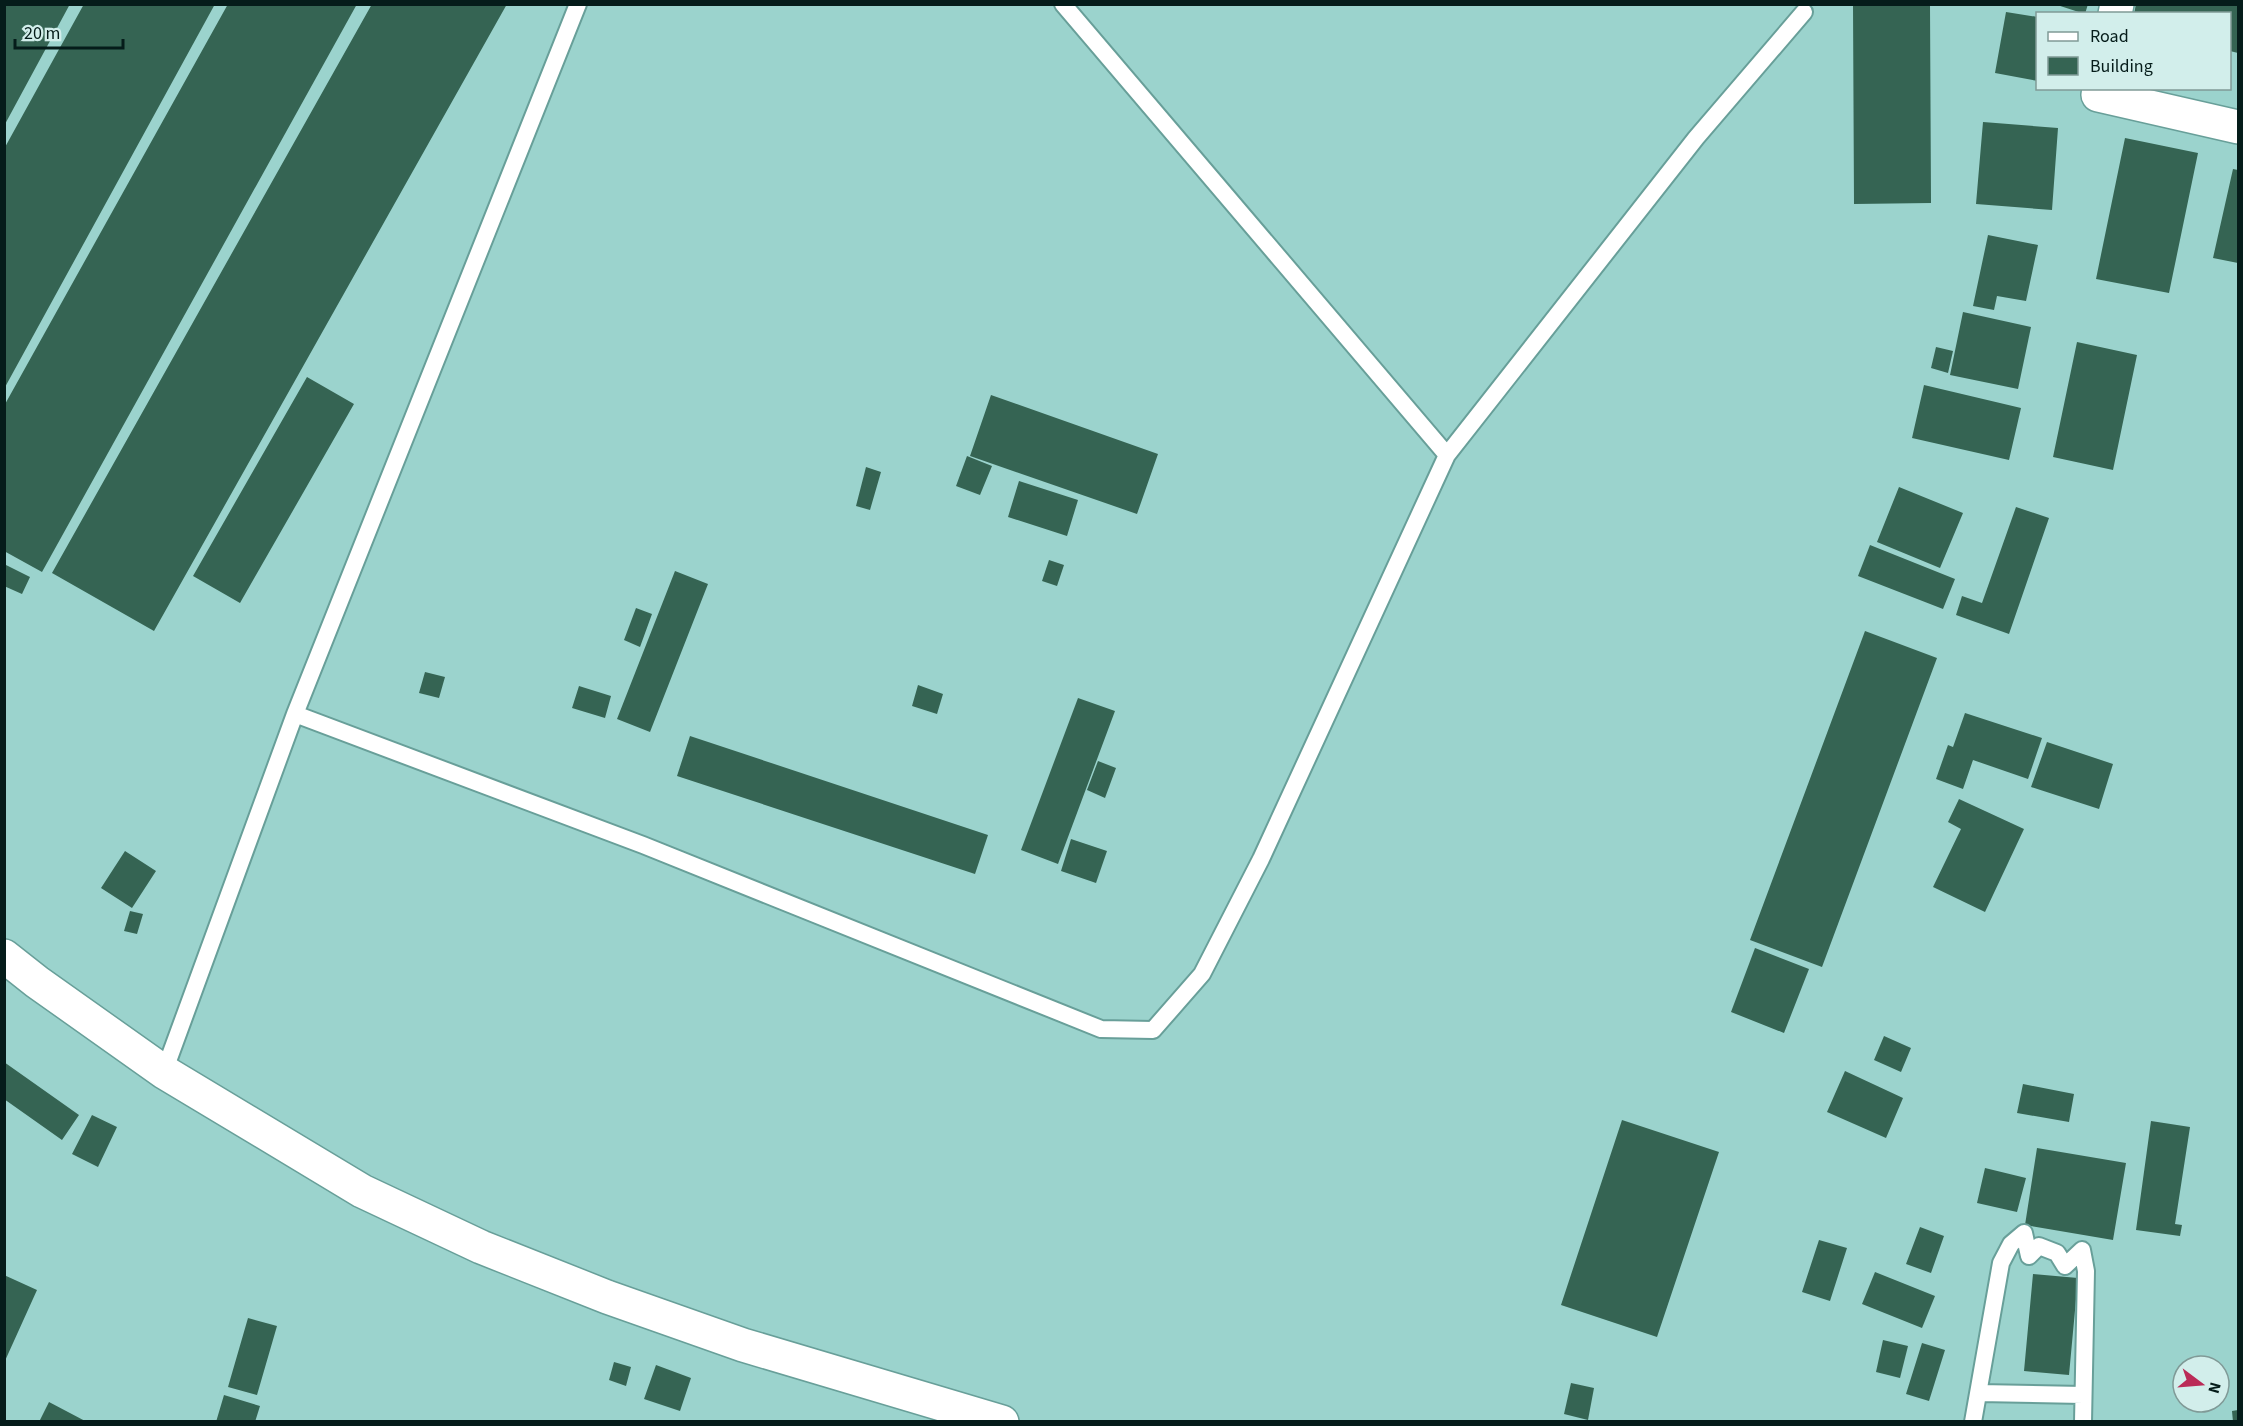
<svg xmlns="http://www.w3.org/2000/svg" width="2243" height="1426" font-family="'Source Sans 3',sans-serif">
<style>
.building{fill:#356453}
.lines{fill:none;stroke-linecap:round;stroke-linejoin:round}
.service-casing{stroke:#689f99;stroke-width:20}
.minor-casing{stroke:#689f99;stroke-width:36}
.trunk-casing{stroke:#689f99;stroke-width:36}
.service{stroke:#fff;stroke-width:16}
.minor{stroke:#fff;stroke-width:33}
.trunk{stroke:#fff;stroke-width:33}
</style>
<rect width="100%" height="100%" fill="#9bd3cd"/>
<path class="building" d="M4 4H70L4 126Z
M84 4H215L4 389V149Z
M228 4H357L42 572 4 551V406Z
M372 4H507L154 631 52 573Z
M2054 4H2088L2085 14Z
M2136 4H2238V53L2230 51V14H2134Z
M1853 5H1930L1931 203 1854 204Z
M2006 12 2038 17V81L1995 73Z
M1983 122 2058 128 2052 210 1976 204Z
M2125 138 2198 153 2169 293 2096 279Z
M2233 169 2238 170V263L2213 258Z
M1988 235 2038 245 2026 301 1997 296 1994 310 1973 306Z
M1963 312 2031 327 2018 389 1950 375Z
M2077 342 2137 355 2113 470 2053 457Z
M1936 347 1953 351 1948 373 1931 368Z
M307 377 354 404 240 603 193 576Z
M1924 385 2021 408 2009 460 1912 438Z
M991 395 1158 454 1137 514 970 456Z
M967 456 992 466 980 495 956 486Z
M866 467 881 472 870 510 856 506Z
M1019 481 1078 500 1067 536 1008 517Z
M1899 487 1963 513 1940 568 1877 542Z
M2016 507 2049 518 2009 634 1956 615 1962 596 1982 603Z
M1870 545 1955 579 1943 609 1858 576Z
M1049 560 1064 565 1057 586 1042 581Z
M6 565 30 577 22 594 4 586Z
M675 571 708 584 650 732 617 719Z
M636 608 652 614 640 647 624 640Z
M1865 631 1937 658 1822 967 1750 940Z
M425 672 445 677 439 698 419 693Z
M918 685 943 694 937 714 912 706Z
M579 686 611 696 605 718 572 708Z
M1078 698 1115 711 1058 864 1021 850Z
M1965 713 2042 738 2028 779 1973 760 1963 789 1936 779 1948 745 1953 747Z
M690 736 988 835 975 874 677 776Z
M2047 742 2113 764 2099 809 2031 787Z
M1098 761 1116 768 1105 798 1087 790Z
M1959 799 2024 829 1985 912 1933 887 1961 829 1948 822Z
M1071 839 1107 851 1096 883 1061 871Z
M125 851 156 871 132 908 101 888Z
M130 911 143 914 137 934 124 931Z
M1755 948 1809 969 1784 1033 1731 1012Z
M1884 1036 1911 1048 1901 1072 1874 1060Z
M4 1062 79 1115 62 1140 4 1099Z
M1845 1071 1903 1098 1886 1138 1827 1112Z
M2023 1084 2074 1094 2069 1122 2017 1113Z
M92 1115 117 1127 98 1167 72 1154Z
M1622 1120 1719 1152 1657 1337 1561 1305Z
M2151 1121 2190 1127 2175 1224 2182 1225 2180 1236 2136 1230Z
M2037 1148 2126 1163 2113 1240 2025 1225Z
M1985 1168 2026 1178 2017 1212 1977 1203Z
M1920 1227 1944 1236 1931 1273 1906 1264Z
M1819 1240 1847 1248 1830 1301 1802 1292Z
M1875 1272 1935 1296 1922 1328 1862 1304Z
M2033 1274 2078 1278 2069 1375 2024 1371Z
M4 1275 37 1290 4 1363Z
M248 1318 277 1326 257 1395 228 1387Z
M1883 1340 1908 1346 1900 1378 1876 1372Z
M1922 1343 1945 1350 1929 1401 1906 1394Z
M614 1362 631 1367 626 1386 609 1380Z
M656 1365 691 1378 680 1411 644 1399Z
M1571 1383 1594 1388 1588 1420 1564 1414Z
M224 1395 260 1406 255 1422H216Z
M49 1402 87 1422H39Z
M2238 1410V1422H2233L2232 1411Z"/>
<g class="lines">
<g class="service-casing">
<path id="service" d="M1063 4 1447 455
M295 714 643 845 1101 1029 1153 1030 1202 974 1261 859 1447 455 1696 138 1804 12
M164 1072 295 714 578 4
M1979 1393 2083 1395
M1973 1422 2001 1263 2011 1244 2024 1233 2029 1256 2039 1246 2057 1253 2065 1266 2082 1250 2086 1271 2083 1422"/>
</g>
<g class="minor-casing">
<path id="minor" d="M2115 14 2117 4
M2099 88 2098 95 2238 127"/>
</g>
<g class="trunk-casing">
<path id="trunk" d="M4 956 37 982 164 1072 362 1191 481 1247 607 1297 743 1345 1002 1422"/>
</g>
<use href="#service" class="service"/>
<use href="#minor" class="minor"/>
<use href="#trunk" class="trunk"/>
</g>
<rect width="2243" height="1426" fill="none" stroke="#051c1a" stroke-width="12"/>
<rect x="2036" y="12" width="195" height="78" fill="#d2eeeb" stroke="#809a97" stroke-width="1.5"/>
<rect x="2048" y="32" width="30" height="9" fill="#ffffff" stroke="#809a97" stroke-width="1.5"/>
<text x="2090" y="42" font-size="18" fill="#051c1a">Road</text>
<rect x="2048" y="57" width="30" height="18" fill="#356453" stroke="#809a97" stroke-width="1.5"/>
<text x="2090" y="72" font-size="18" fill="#051c1a">Building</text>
<g transform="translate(2201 1384) rotate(106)"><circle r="28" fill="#d2eeeb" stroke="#809a97" stroke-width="1.5"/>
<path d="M0-4.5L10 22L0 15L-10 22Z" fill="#ba2b57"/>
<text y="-9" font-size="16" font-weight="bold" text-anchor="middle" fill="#051c1a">N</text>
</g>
<path d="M15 39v9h108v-9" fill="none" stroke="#051c1a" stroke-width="3"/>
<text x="24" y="39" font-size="18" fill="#051c1a" stroke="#d2eeeb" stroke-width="4.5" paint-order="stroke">20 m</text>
</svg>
